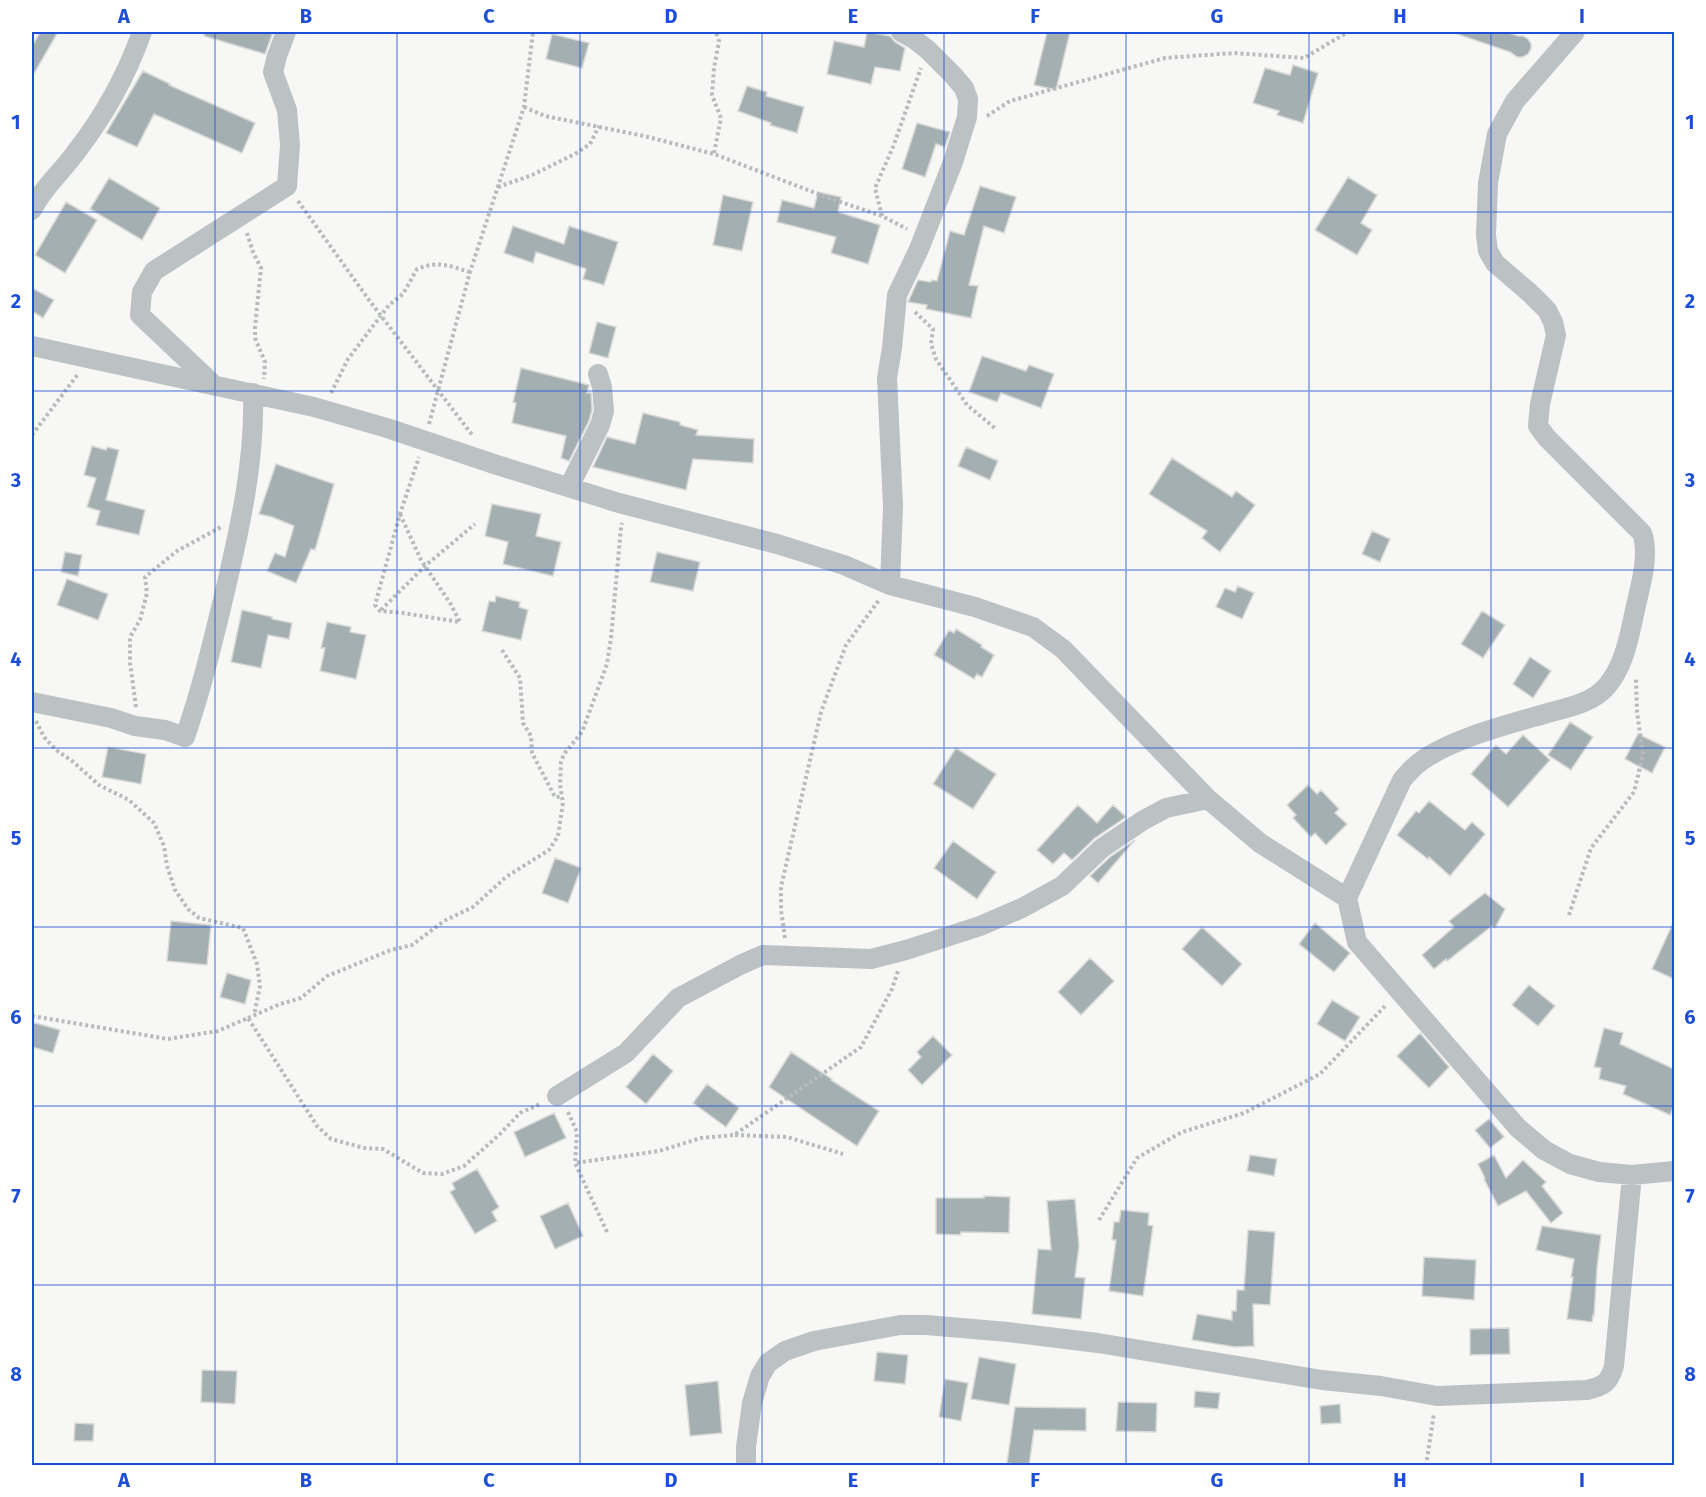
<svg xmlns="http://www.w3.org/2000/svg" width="1706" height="1497" font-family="'Fira Sans',sans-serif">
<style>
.building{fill:#a4afb1;stroke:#d9d9d7;stroke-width:1.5}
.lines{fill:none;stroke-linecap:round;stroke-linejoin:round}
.path{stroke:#b7bbbd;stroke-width:4;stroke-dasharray:3 3;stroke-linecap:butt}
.minor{stroke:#bcc2c4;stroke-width:20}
.grid{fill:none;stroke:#1d4ed8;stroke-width:1.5;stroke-opacity:0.55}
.neatline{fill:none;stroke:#1d4ed8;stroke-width:2}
.grid-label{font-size:20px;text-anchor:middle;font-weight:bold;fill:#1d4ed8}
</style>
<rect width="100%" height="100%" fill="#f7f7f5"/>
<path class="building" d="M40 32H58L32 77V47Z
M205 32H273L265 54 204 36Z
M867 32 890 36 895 42 905 48 900 71 875 67 871 84 827 74 834 41 864 47Z
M1047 32H1070L1056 90 1034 85Z
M1457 32H1506L1518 36H1523L1528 39 1531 44V49L1528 54 1523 57H1517L1510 52 1457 34Z
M552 34 589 43 582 68 546 59Z
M1293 65 1318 73 1303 123 1277 115 1279 111 1253 103 1265 68 1290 75Z
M143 71 170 84 169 85 255 123 242 153 154 114 137 147 106 133Z
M747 86 767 92 766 96 804 107 797 133 770 125 771 123 738 111Z
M917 123 950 132 945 147 936 144 925 177 902 169Z
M1348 177 1377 195 1361 223 1372 230 1357 255 1315 230Z
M109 178 160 208 142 240 90 209Z
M980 186 1016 197 1004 233 984 226 969 285 978 286 971 318 926 309 927 305 908 302 918 280 931 282 932 280 937 281 950 231 964 235Z
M818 192 841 197 838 212 880 225 868 264 831 253 836 237 777 222 782 200 814 208Z
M723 195 753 202 742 251 713 245Z
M66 202 97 220 65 273 35 255Z
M513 226 564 244 569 226 618 242 604 285 583 279 586 269 536 252 533 263 504 253Z
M32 288 54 300 43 318 32 311Z
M597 322 616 327 608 358 589 353Z
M982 356 1026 371 1029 365 1054 374 1041 408 1001 393 997 402 969 392Z
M521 368 589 385 587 393H591L592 410 589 421 569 461 561 458 566 436 512 423 516 403 513 402Z
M643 413 680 422V425L698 430 696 435 754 439 753 463 693 459 686 490 593 467 607 437 635 444Z
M92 446 106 450 107 447 119 450 106 500 145 510 139 535 96 525 100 511 87 507 96 478 84 475Z
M966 447 998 461 990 480 958 466Z
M1172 458 1232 497 1236 491 1255 505 1220 552 1202 538 1207 531 1149 494Z
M276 464 334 484 315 550 311 549 296 583 267 571 275 553 285 557 294 526 272 517 259 514Z
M492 504 541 514 536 536 561 542 553 576 503 564 508 542 485 536Z
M1372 531 1390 539 1380 562 1362 554Z
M65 552 82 555 78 576 61 572Z
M657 552 700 562 693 591 650 582Z
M67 579 108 594 98 620 57 605Z
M1238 586 1254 593 1242 619 1216 607 1225 588 1235 592Z
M496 596 520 602 519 607 528 610 521 640 482 631 489 601 495 602Z
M242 610 272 617V619L292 623 289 639 268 635 261 668 231 662Z
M1482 611 1505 625 1483 658 1461 644Z
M327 622 351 627 350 632 366 635 356 679 320 671 325 648H321Z
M956 629 982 645 981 647 994 655 982 677 977 674 974 679 934 655 949 630 954 633Z
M1530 657 1551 671 1533 698 1513 684Z
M1570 722 1593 737 1571 770 1548 755Z
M1638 734 1665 747 1652 773 1625 759Z
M1523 735 1550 760 1508 807 1471 774 1496 745 1506 754Z
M108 747 146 754 141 784 102 777Z
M956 748 996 774 973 809 933 784Z
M1308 785 1317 794 1321 790 1339 809 1335 813 1347 824 1326 845 1315 833 1311 837 1293 818 1296 815 1287 805Z
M1429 801 1465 830 1472 822 1485 834 1450 876 1429 857 1428 859 1397 835 1416 811 1419 813Z
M1078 805 1097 823 1113 805 1126 817 1095 838 1072 860 1064 853 1053 864 1037 850Z
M1135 840 1098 883 1090 876 1110 857Z
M953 841 996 872 977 899 934 868Z
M555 858 581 868 568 903 542 893Z
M1485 893 1505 909 1495 928 1492 926 1447 961 1446 959 1434 969 1422 955 1454 927 1449 921Z
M171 921 211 925 207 965 167 961Z
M1674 921V979L1652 969Z
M1315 923 1350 953 1334 972 1299 944Z
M1202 927 1242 964 1222 986 1182 949Z
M1090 958 1114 981 1081 1015 1058 992Z
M227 973 251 980 245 1004 220 997Z
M1529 985 1555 1006 1538 1026 1512 1005Z
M1332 1000 1360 1017 1345 1041 1317 1024Z
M32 1022 60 1030 53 1053 32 1047Z
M1604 1028 1623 1033 1620 1044 1674 1069V1106L1670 1115 1623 1094 1626 1086 1599 1079 1601 1068 1594 1067Z
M1420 1033 1449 1067 1429 1088 1397 1056Z
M933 1036 952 1055 922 1085 908 1070 921 1057 917 1052Z
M791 1052 832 1079 831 1080 879 1111 857 1146 769 1087Z
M653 1054 673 1071 646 1104 626 1087Z
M707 1084 739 1108 726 1127 693 1103Z
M554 1113 566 1138 525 1157 514 1132Z
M1489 1119 1504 1137 1490 1148 1475 1130Z
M1250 1155 1277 1159 1274 1176 1247 1171Z
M1494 1155 1506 1178 1523 1160 1546 1182 1542 1186 1563 1213 1551 1223 1526 1191 1498 1206 1484 1179 1485 1178 1478 1164Z
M477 1169 499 1207 492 1212 497 1221 475 1234 450 1192 455 1189 452 1183Z
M984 1196 1010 1197 1009 1233 961 1232 960 1235 936 1234V1198H984Z
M1075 1199 1079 1246 1075 1277 1085 1278 1081 1319 1032 1314 1038 1249 1051 1250 1047 1201Z
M568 1203 583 1236 555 1249 540 1216Z
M1121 1210 1149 1213 1148 1225 1153 1226 1143 1296 1109 1291 1116 1240H1112L1114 1222H1119Z
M1542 1226 1601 1235 1597 1268 1594 1316 1593 1315 1592 1322 1567 1319 1573 1277H1571L1574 1259 1536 1250Z
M1248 1230 1275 1232 1270 1305 1253 1304 1254 1346 1235 1347 1192 1340 1197 1314 1232 1320V1311H1236L1237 1290H1244Z
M1424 1257 1476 1260 1474 1300 1422 1296Z
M1509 1328 1510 1354 1470 1355V1329Z
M877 1352 908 1355 905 1384 874 1381Z
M979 1357 1016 1364 1009 1405 971 1399Z
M202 1370 237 1371 235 1404 201 1402Z
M945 1379 968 1383 961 1421 939 1417Z
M718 1381 722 1433 690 1436 685 1385Z
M1195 1391 1220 1393 1218 1409 1194 1407Z
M1118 1402 1157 1403 1156 1432 1116 1431Z
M1340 1404 1341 1423 1321 1424 1320 1406Z
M1015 1407 1086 1408V1431L1034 1430 1029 1466 1007 1463Z
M75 1423 94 1424 93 1441H74Z"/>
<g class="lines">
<path class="path" d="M524 107 545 116 644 136 714 154 826 197 882 216 907 229
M987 116 1010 101 1165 58 1234 53 1304 58 1348 32
M714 153 721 118 712 95 714 68 719 41 716 32
M498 187 532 175 575 154 590 144 599 126
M298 201 369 300 473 436
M882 216 875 188 893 147 921 68
M247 233 253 252 261 268 255 327V338L265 362 264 379
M915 312 933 329 931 344 936 359 967 405 996 429
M331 393 348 359 389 305 403 294 417 269C440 260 448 266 470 272
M429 424 470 272 524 107 533 32
M32 435 78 374
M400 514 421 560 450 603 460 622 403 613 380 611 375 605 400 514 419 457
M381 610 425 566 475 524
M502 650 520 678 523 723 531 736 532 753 555 797H562
M136 707 130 663V637L140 620 147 593 145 577 177 551 221 527
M36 721 44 737 56 750 71 760 99 785 129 800 154 823 164 846 167 866 175 890 188 909 199 918 243 928 257 964 260 986 254 1015
M1569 915 1591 848 1634 792 1643 755 1637 712 1636 679
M785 938 781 910V887L821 712 846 645 879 600
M32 1016 168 1039 218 1031 248 1018 317 1126 331 1139 364 1148 383 1149 423 1173 442 1174 464 1166 499 1135 520 1113 540 1104
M248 1018 280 1004 301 998 327 976 391 950 412 945 444 921 473 907 506 877 549 850 558 836 563 803 560 785 561 762 564 754 582 732 607 664 611 638 621 527 622 523
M568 1112 577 1132 575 1163
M735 1135 787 1137 843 1154
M1099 1220 1137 1158 1182 1132 1244 1113 1320 1074 1387 1004
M607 1232 575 1163 659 1151 701 1138 734 1135 861 1047 892 989 898 971
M1426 1466 1434 1413"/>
<path class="minor" d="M32 210C43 187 61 173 76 152 104 116 127 74 142 32
M32 346 314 407 387 428 494 464 619 503 777 544 844 565 890 585 975 607 1033 627 1063 649 1208 799 1260 843 1347 898 1357 942 1518 1128 1544 1150 1570 1164 1599 1172 1632 1175 1674 1171
M215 386 140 315 142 292 154 271 287 186 290 145 287 110 273 72 277 56 286 32
M569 487 600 425 604 411 602 387 598 374
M890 585 893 506 887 378 892 348 897 295 919 249 953 162 967 117 968 99 964 88 953 75 928 50 914 39 901 32
M32 702 111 718 135 726 165 730 185 737C202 688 214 637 226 587 241 523 255 459 253 393
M1347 898 1402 780C1406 775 1410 771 1414 767 1441 742 1505 725 1541 715 1563 708 1591 705 1607 686 1625 664 1629 637 1635 610 1640 587 1650 555 1642 533L1547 438 1538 426 1540 404 1556 335 1553 322 1547 310 1531 294 1495 263 1488 251 1486 235 1488 183 1497 134 1515 101 1575 32
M557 1096 626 1053 678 998 742 964 763 955 871 959 906 950 980 926 1022 908 1062 886 1102 848 1142 821 1166 808 1208 799
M746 1466V1447L752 1403 760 1376 768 1363 785 1351 814 1341 900 1325H926L1008 1332 1098 1343 1322 1380 1381 1386 1437 1396 1587 1390C1604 1386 1609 1383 1614 1366L1632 1175"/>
</g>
<path class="grid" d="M215 32V1466M397 32V1466M580 32V1466M762 32V1466M944 32V1466M1126 32V1466M1309 32V1466M1491 32V1466M32 212H1674M32 391H1674M32 570H1674M32 748H1674M32 927H1674M32 1106H1674M32 1285H1674"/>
<rect width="1706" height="1497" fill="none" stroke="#ffffff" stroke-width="66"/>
<rect x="33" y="33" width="1640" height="1431" class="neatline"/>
<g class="grid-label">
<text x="124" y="23">A</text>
<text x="306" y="23">B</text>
<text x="489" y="23">C</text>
<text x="671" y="23">D</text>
<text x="853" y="23">E</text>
<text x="1035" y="23">F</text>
<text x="1217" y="23">G</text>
<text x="1400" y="23">H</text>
<text x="1582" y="23">I</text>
<text x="16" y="129">1</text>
<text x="1690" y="129">1</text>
<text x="16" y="308">2</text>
<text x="1690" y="308">2</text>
<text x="16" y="487">3</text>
<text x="1690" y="487">3</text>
<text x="16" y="666">4</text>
<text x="1690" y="666">4</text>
<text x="16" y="845">5</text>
<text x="1690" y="845">5</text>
<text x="16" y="1024">6</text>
<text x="1690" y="1024">6</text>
<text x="16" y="1203">7</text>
<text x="1690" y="1203">7</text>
<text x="16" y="1381">8</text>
<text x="1690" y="1381">8</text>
<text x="124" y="1487">A</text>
<text x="306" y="1487">B</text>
<text x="489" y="1487">C</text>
<text x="671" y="1487">D</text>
<text x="853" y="1487">E</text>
<text x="1035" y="1487">F</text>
<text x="1217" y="1487">G</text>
<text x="1400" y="1487">H</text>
<text x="1582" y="1487">I</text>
</g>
</svg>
